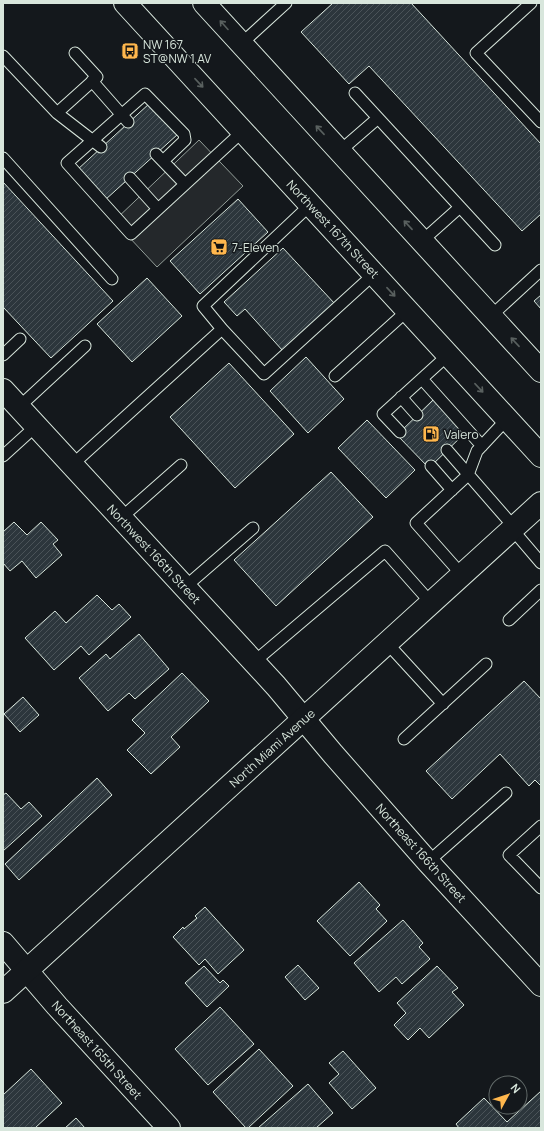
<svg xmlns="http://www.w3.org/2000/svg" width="544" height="1131" font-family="Manrope,sans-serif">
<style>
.parking{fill:#24282b;stroke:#939e99}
.building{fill:url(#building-hatch);stroke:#d8e6dc}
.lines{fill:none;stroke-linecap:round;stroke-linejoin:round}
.lane-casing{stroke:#d8e6dc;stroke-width:13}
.street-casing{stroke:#d8e6dc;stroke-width:24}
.secondary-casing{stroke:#d8e6dc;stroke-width:24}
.primary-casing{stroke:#d8e6dc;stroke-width:24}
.lane{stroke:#14181c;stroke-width:11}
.street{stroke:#14181c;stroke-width:22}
.secondary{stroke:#14181c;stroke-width:22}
.primary{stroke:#14181c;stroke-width:22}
.oneway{stroke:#59605f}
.labels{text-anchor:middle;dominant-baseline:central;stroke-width:3;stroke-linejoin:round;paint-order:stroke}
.poi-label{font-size:12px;fill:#d8e6dc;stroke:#14181c;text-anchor:start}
.street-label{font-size:12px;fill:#d8e6dc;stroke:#14181c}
</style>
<defs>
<pattern id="building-hatch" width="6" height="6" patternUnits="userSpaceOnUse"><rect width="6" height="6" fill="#2c363c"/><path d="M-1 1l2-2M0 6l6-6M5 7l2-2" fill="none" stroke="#4a5358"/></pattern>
</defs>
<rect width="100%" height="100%" fill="#14181c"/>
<path class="parking" d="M199 140 243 186 157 267 114 221Z"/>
<path class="building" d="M333 3H411L541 144V214L522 231 369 66 349 84 301 32Z
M150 103 178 134 105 200 77 170Z
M3 182 113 301 51 358 3 307Z
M238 199 268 232 200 294 170 261Z
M283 248 335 304 283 351 245 309 237 316 224 302Z
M147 278 182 316 132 362 97 324Z
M541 295V309L534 301Z
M306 357 344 399 308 433 270 391Z
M229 363 294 434 235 488 170 417Z
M434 399 466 432 429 468 397 435Z
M367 420 415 470 386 498 338 448Z
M331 472 373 517 276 606 234 560Z
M14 522 27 535 41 522 58 540 53 544 62 555 36 578 22 561 10 571 3 563V532Z
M97 595 112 610 119 604 131 617 89 655 81 646 54 670 25 638 55 611 66 623Z
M139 634 169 669 135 699 129 693 108 711 79 678 106 654 110 659Z
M182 673 209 701 171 737 180 747 151 774 127 750 145 733 132 720Z
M524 681 541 699V786L535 780 529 786 500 754 452 799 426 771Z
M23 697 39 715 20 732 4 714Z
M97 778 112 795 19 880 5 864Z
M6 793 21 809 29 802 42 816 3 851V795Z
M359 882 380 905 376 909 387 921 350 956 317 921Z
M205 907 244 950 218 974 205 959 199 965 173 937 183 927 184 929 197 918 195 916Z
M403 920 423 943 419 947 430 959 402 984 396 977 379 992 354 963Z
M298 965 319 988 305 1000 285 977Z
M204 966 220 983 223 980 229 986 207 1007 185 983Z
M437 966 458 988 452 992 464 1005 429 1038 420 1028 408 1040 394 1025 406 1013 397 1003Z
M220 1007 254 1044 208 1085 175 1049Z
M259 1049 293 1086 248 1128H246L213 1092Z
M343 1051 376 1088 352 1109 329 1083 339 1074 329 1063Z
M31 1069 62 1103 35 1128H3V1095Z
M308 1084 333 1113 316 1128H258Z
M541 1091V1128H459L456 1124 484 1098 507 1122Z
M76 1118 85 1128H65Z"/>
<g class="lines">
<g class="lane-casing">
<path id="lane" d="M531 3 476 53 541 122
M241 44 286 3
M3 56 57 113 101 147
M92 81 128 122
M355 93 495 245
M57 113 97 77 75 53
M340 151 378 118
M156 154 185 184
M3 158 112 279
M163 161 185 140 184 134 145 94 67 163 131 234 243 131
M130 178 158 209
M422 241 460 207
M491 316 541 270
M222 329 203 306 310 205
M3 355 20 339
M335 376 408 310
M422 379 482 446
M401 397 417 415
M19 407 85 346
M400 432 383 414 448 355
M447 450 514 527
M3 456 36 426
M72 465 222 329 264 374 374 274
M431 466 452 490
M121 518 181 465
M512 529 541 563
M462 575 416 523 468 475 477 451 507 419
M185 587 253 528
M509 620 541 590
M387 643 443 704
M254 662 385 551 431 603
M404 739 486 664
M541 826 509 855 541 888
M428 862 506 793"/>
</g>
<g class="street-casing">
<path id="street" d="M3 390 276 686 333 754 428 862 541 985
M3 943 57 1006 169 1128"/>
</g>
<g class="secondary-casing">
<path id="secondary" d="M3 992 541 503"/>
</g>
<g class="primary-casing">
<path id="primary" d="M125 3 541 456
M204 3 541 371"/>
</g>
<use href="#lane" class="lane"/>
<use href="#street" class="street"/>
<use href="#secondary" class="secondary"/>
<use href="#primary" class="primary"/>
</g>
<defs><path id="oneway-shaft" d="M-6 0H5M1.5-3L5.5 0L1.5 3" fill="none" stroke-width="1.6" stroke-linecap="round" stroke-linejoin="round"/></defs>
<g class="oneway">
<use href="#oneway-shaft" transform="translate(224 25) rotate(-132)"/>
<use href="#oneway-shaft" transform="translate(199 83) rotate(47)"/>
<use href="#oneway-shaft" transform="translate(320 130) rotate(-133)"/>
<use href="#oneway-shaft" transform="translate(408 225) rotate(-133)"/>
<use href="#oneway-shaft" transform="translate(391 292) rotate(47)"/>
<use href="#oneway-shaft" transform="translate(515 342) rotate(-133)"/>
<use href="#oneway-shaft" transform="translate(479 388) rotate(47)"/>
</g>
<defs>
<g id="bus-square" transform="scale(0.9)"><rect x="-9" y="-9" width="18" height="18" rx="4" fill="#ffb74d" stroke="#14181c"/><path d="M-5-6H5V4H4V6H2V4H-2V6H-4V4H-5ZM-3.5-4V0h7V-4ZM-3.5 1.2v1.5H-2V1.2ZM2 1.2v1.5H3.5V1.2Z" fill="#111"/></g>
<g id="supermarket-square" transform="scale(0.9)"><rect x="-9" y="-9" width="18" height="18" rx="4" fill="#ffb74d" stroke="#14181c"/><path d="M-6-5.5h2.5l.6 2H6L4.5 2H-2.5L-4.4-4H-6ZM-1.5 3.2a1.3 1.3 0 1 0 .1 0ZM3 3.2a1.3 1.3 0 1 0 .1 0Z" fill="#111"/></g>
<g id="fuel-square" transform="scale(0.9)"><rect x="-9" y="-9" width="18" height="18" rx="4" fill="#ffb74d" stroke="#14181c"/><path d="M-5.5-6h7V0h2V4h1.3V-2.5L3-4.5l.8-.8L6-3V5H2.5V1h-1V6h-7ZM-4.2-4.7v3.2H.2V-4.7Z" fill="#111"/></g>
</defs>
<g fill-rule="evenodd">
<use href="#bus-square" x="130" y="51"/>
<use href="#supermarket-square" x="219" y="247"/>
<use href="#fuel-square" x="431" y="434"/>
</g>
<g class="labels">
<g class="poi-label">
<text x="143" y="44">NW 167<tspan x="143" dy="14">ST@NW 1 AV</tspan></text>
<text x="232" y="247">7-Eleven</text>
<text x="444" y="434">Valero</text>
</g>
<g class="street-label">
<text transform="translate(333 229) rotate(47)">Northwest 167th Street</text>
<text transform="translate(154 554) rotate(47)">Northwest 166th Street</text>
<text transform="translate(272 748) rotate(-42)">North Miami Avenue</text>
<text transform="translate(421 853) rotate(48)">Northeast 166th Street</text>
<text transform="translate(97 1050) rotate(48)">Northeast 165th Street</text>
</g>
</g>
<rect width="544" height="1131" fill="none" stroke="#d8e6dc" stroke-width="8"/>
<g transform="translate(508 1095) rotate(50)"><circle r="19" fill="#14181c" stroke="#626a69"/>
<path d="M0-3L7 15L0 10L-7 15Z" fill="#ffb74d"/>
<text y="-6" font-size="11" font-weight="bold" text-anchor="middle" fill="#d8e6dc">N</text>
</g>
</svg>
